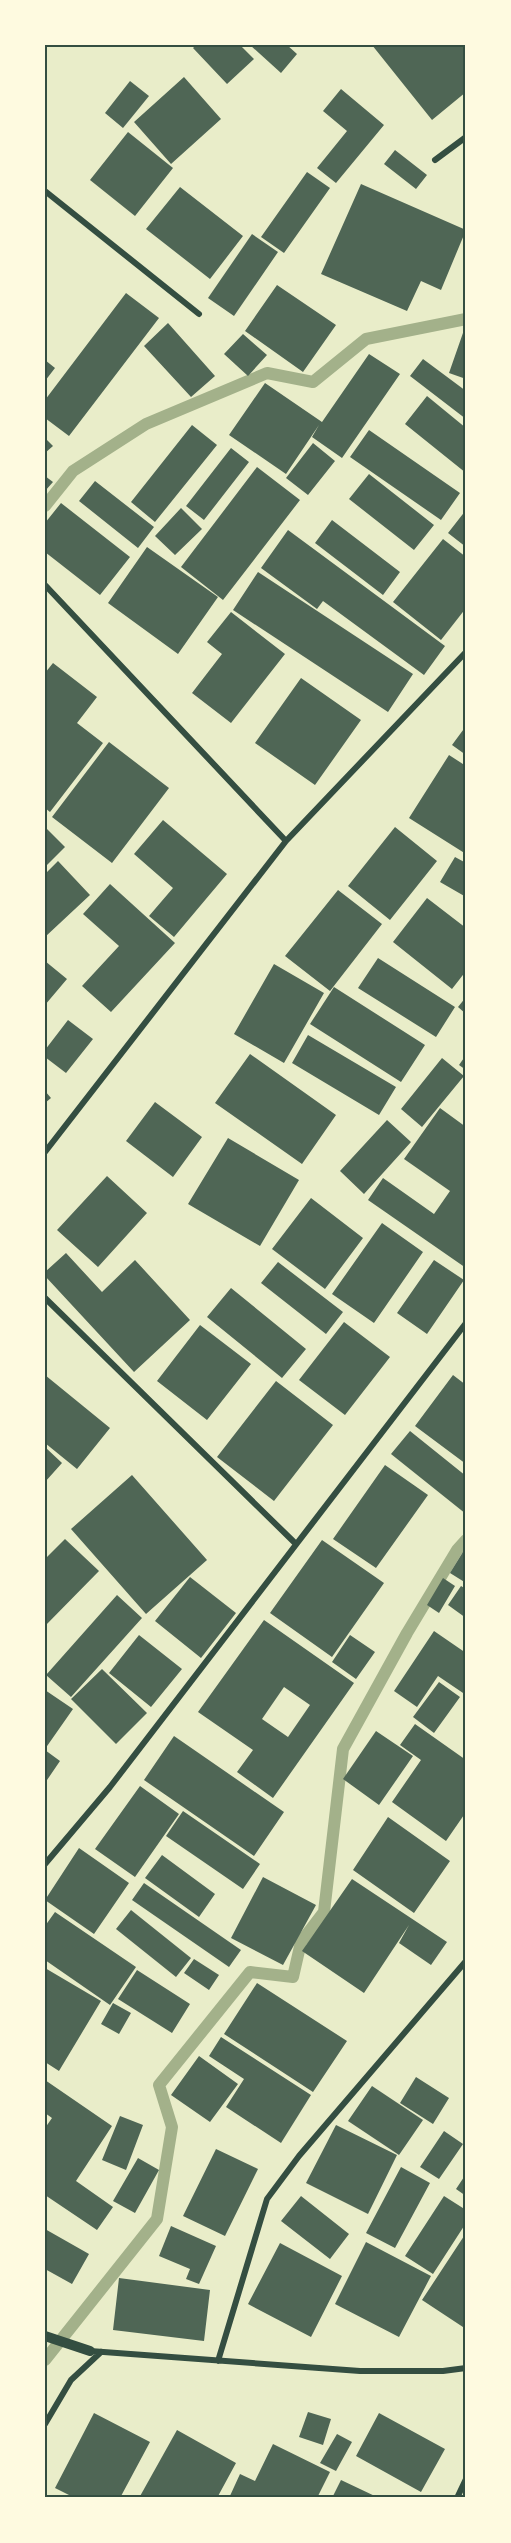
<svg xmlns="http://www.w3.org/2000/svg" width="511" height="2543" font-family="'Exo 2',sans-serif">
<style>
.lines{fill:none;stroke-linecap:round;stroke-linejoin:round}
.stream{stroke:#a3b18a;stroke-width:12}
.building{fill:#4f6655;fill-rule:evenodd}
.minor{stroke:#344e41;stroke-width:6}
.tertiary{stroke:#344e41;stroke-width:10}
.neatline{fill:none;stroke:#344e41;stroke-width:2}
</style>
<rect width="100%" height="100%" fill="#e9edc9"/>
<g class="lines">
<path class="stream" d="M45 506 73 471 146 424 267 373 313 382 366 339 466 319
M45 2360 157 2219 172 2127 159 2085 250 1972 293 1977 301 1942 324 1912 343 1749 407 1633 457 1550 466 1540"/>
</g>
<path class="building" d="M196 45H240L254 59 227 84 193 48Z
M250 45H287L297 54 281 73Z
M372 45H466V92L432 120Z
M184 77 221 119 171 164 134 122Z
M130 81 149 96 123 128 105 113Z
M341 89 384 125 336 183 317 168 347 131 323 111Z
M128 132 173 168 135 216 90 180Z
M395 150 427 175 416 189 384 164Z
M307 172 330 188 284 253 261 237Z
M361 184 466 230 441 290 421 281 407 311 321 274Z
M180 187 243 236 210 279 146 229Z
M252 234 278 252 234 316 208 298Z
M277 285 336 325 303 372 245 331Z
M126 293 159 318 69 436 45 418V400Z
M168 323 215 376 191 397 144 346Z
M464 330H466V379L449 373Z
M243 334 267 355 248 376 224 354Z
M369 354 400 374 342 458 312 437 319 425 286 474 229 435 265 383 322 422Z
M423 359 466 391V419L410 376Z
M45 360 55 368 45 381Z
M427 396 466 428V473L405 424Z
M192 425 217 445 155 522 131 502Z
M369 430 460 493 441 520 350 457Z
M45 438 53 446 45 453Z
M313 443 335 461 308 495 286 478Z
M231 448 249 462 204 520 186 506Z
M257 467 300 500 223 600 181 567Z
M369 474 434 525 414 550 349 499Z
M45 476 53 482 45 491Z
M95 481 154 527 138 548 79 501Z
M61 503 130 557 100 595 45 552V523Z
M181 508 202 529 175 555 155 536Z
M466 510V547L448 533Z
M332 520 400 572 383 595 315 543Z
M288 530 445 646 424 675 323 601 317 609 261 568Z
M443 539 466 557V608L441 640 393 602Z
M147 547 218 597 178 654 108 603Z
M258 572 413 674 388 712 233 610Z
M231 612 285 654 231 723 192 693 222 654 207 642Z
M53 663 97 697 77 723 103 743 50 812 45 808V673Z
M301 678 361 720 315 785 255 743Z
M466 726V755L452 745Z
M109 742 169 788 112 863 52 817Z
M449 755 466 766V854L409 818Z
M163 820 227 874 174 937 149 916 173 888 134 854Z
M45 827 65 847 45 867Z
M395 827 437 861 390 920 348 886Z
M455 857 466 863V897L440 882Z
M58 861 90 895 45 937V874Z
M110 884 175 943 111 1012 82 986 119 946 83 914Z
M338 890 382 924 330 991 285 956Z
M427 898 466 928V971L452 989 393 942Z
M378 958 455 1007 436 1037 358 988Z
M45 961 67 979 45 1005Z
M274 964 324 993 284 1063 234 1034Z
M334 987 425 1045 401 1082 310 1024Z
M466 997V1014L458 1007Z
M68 1020 93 1039 66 1073 45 1057V1050Z
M308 1035 396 1087 379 1115 292 1063Z
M250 1054 336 1115 302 1164 215 1103Z
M466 1055V1070L459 1065Z
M442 1058 464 1076 422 1127 401 1109Z
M45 1091 51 1098 45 1103Z
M155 1102 202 1137 173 1177 126 1141Z
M440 1108 466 1127V1160L463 1165 466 1167V1268L368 1200 383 1178 434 1214 450 1191 404 1159Z
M387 1120 411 1142 364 1194 340 1171Z
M228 1138 299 1180 260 1246 188 1204Z
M107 1176 147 1213 98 1267 57 1230Z
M311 1198 363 1238 325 1289 272 1249Z
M382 1223 423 1252 374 1323 332 1294Z
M66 1253 102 1292 135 1260 190 1320 134 1372 45 1276V1272Z
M434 1260 464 1280 427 1334 397 1313Z
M278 1262 343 1312 326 1334 261 1283Z
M231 1288 306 1349 282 1378 207 1317Z
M344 1322 390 1357 345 1415 299 1380Z
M200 1325 251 1364 207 1420 157 1381Z
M45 1375 110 1428 77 1469 45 1443Z
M453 1375 466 1385V1464L415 1426Z
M276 1381 333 1425 274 1501 217 1457Z
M410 1431 466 1476V1514L391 1454Z
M45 1447 62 1463 45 1482Z
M385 1465 428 1495 376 1568 333 1539Z
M132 1475 207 1560 146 1614 71 1529Z
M65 1539 99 1571 45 1626V1559Z
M322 1540 384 1583 332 1657 270 1613Z
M466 1547V1583L450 1573Z
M190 1577 236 1613 201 1658 155 1621Z
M443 1578 455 1586 439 1613 427 1605Z
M461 1586 466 1589V1618L448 1605Z
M117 1595 142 1618 71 1697 46 1675Z
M264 1620 354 1683 273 1798 237 1772 253 1750 198 1712ZM284 1687 310 1705 288 1737 262 1719Z
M434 1631 466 1653V1695L438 1676 417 1707 394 1691Z
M139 1635 182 1669 151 1707 109 1673Z
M350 1635 375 1652 356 1679 332 1662Z
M102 1669 147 1713 116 1744 71 1699Z
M439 1682 460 1697 434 1733 413 1717Z
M45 1690 73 1709 45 1749Z
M415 1724 466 1760V1812L446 1841 392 1802 421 1760 400 1745Z
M376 1731 413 1756 379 1805 343 1779Z
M174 1736 284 1812 254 1856 144 1780Z
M45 1750 60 1761 45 1783Z
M140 1786 179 1814 135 1877 95 1849Z
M183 1811 260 1864 243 1889 166 1836Z
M388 1817 450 1861 414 1913 353 1870Z
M79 1848 129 1883 94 1934 45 1900Z
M162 1855 215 1894 199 1917 145 1878Z
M263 1877 316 1905 283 1965 231 1938Z
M352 1879 447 1942 431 1965 399 1943 409 1925 364 1993 302 1951Z
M144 1883 241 1950 229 1967 132 1900Z
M131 1910 191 1958 176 1977 116 1929Z
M55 1912 136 1967 110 2005 45 1960V1926Z
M194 1959 219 1975 209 1990 184 1973Z
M45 1968 101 2001 59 2071 45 2062Z
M137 1970 190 2004 172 2033 118 1999Z
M257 1983 347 2041 313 2092 224 2034Z
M113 2003 131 2013 119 2034 101 2024Z
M221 2037 311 2095 281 2143 226 2107 244 2079 209 2056Z
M199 2056 238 2084 210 2122 171 2095Z
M416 2077 449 2098 433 2124 400 2103Z
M45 2080 112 2126 76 2181 113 2207 97 2230 45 2195V2128L52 2118 45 2113Z
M372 2086 423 2120 399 2155 348 2121Z
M120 2116 143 2125 126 2170 102 2160Z
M336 2125 397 2155 368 2214 306 2183Z
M444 2131 463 2144 439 2179 420 2167Z
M216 2149 258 2169 225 2236 183 2216Z
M138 2158 159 2170 135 2213 113 2201Z
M401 2167 430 2183 395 2248 366 2233Z
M466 2174V2196L456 2189Z
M301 2196 349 2234 330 2259 281 2221Z
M444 2196 466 2210V2223L433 2274 405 2256Z
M171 2226 216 2246 199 2284 186 2279 190 2269 159 2256Z
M45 2229 89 2254 72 2284 45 2269Z
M466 2233V2329L422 2300Z
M366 2242 431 2276 399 2337 335 2304Z
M280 2243 342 2276 311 2337 248 2304Z
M119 2278 210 2290 204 2341 113 2330Z
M308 2412 331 2419 323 2445 299 2437Z
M94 2413 150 2442 120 2498H75L55 2488Z
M379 2413 445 2449 421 2492 356 2456Z
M177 2430 236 2463 217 2498H139Z
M337 2434 352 2442 336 2471 320 2463Z
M273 2444 330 2472 317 2498H229L240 2474 255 2481Z
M341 2480 379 2498H332Z"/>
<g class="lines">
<path class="minor" d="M435 160 466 137
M45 191 199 314
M45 585 286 841
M45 1152 286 841 466 652
M45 1298 296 1544
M45 1864 110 1787 466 1323
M90 2351 360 2371H443L466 2368
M218 2361 267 2199 299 2156 466 1961
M45 2424 71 2380 101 2352
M457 2498 466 2479"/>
<path class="tertiary" d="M45 2336 90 2351"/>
</g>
<rect width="511" height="2543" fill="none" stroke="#fefae0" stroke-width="93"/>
<rect x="46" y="46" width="418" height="2450" class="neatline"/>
</svg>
